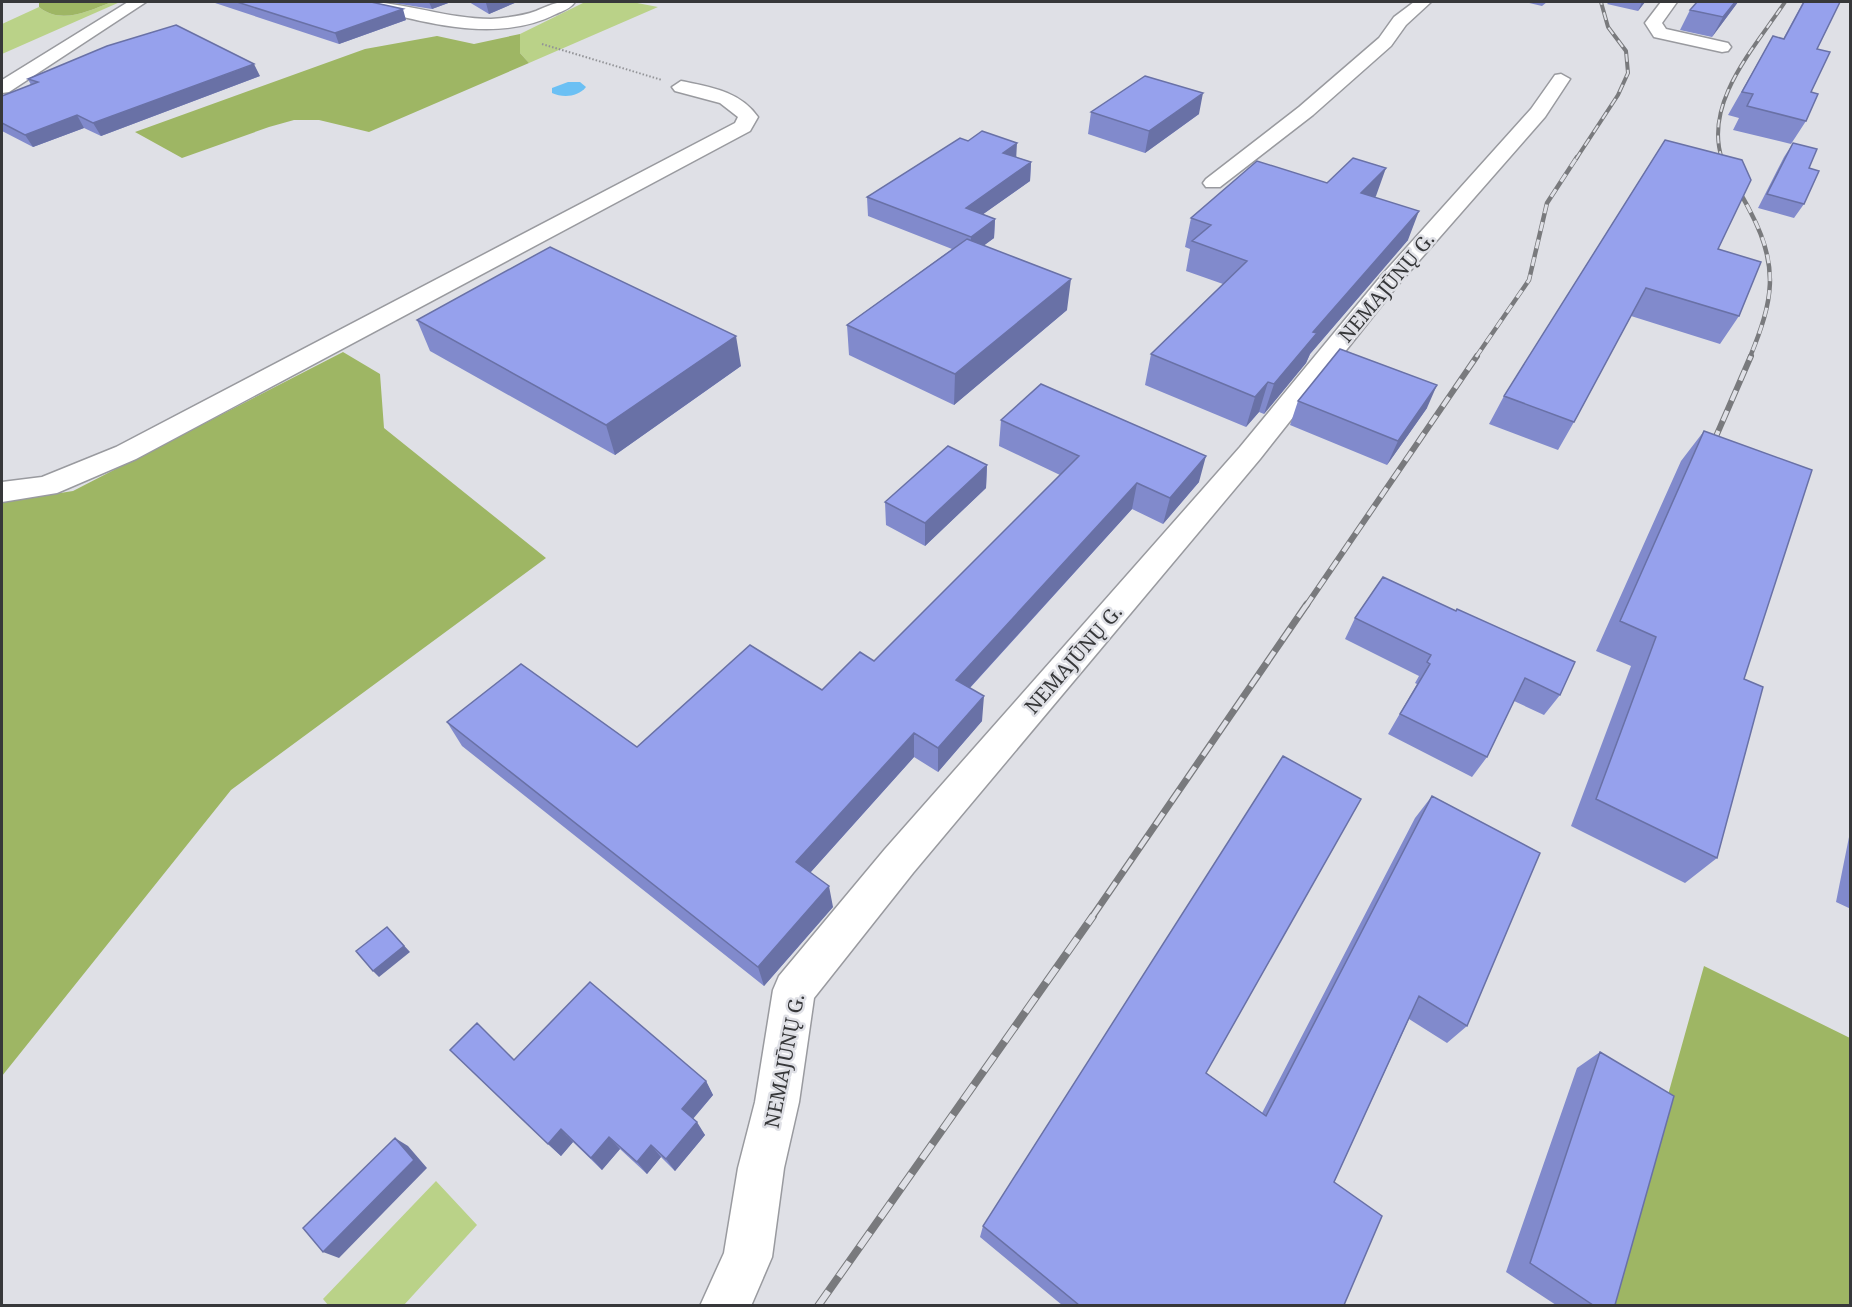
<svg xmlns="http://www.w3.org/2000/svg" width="1852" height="1307" font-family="'Noto Serif',serif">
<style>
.green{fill:#bad288}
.forest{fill:#9eb664}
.water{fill:#6bc0f4}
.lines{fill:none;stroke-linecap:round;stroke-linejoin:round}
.minor-casing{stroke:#999a9f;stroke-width:3}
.path{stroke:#929397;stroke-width:2;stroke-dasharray:1.5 2;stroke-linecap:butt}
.minor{fill:#fff;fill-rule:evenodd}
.rail-far4-casing{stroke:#797a7d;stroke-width:4}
.rail-far3-casing{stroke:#797a7d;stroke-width:4.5}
.rail-far2-casing{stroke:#797a7d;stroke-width:6}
.rail-far1-casing{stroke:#797a7d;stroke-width:7}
.rail-casing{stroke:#797a7d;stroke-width:8}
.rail-far4{stroke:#dfe0e6;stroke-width:2;stroke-dasharray:8;stroke-linecap:butt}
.rail-far3{stroke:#dfe0e6;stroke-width:3;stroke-dasharray:9;stroke-linecap:butt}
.rail-far2{stroke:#dfe0e6;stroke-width:4;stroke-dasharray:11;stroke-linecap:butt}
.rail-far1{stroke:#dfe0e6;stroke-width:4.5;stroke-dasharray:14;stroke-linecap:butt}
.rail{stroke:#dfe0e6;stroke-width:6;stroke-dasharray:18;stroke-linecap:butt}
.wall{fill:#818acc}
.shaded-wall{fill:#6971a6}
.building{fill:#96a1ed;stroke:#6971a6;stroke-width:1.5}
.labels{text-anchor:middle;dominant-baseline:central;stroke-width:5;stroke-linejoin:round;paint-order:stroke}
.street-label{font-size:20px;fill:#37383a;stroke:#dfe0e6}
</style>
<rect width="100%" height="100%" fill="#dfe0e6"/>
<path class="green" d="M112 2H120L2 54V24L39 7C61 25 88 11 112 2Z
M585 2H632L658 7 529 63 520 53V34Z
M436 1181 477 1225 404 1305H328L323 1299Z"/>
<path class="forest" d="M39 2H112C88 11 61 25 39 7Z
M520 34V53L529 63 369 132 319 120H294L269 127 182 158 135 132 365 49 437 36 474 44Z
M343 352 380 374 384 428 546 558 231 790 2 1076V496L9 501 73 491Z
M1704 966 1850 1038V1305L1609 1306Z"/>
<path class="water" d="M568 82H580L586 87C578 97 563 98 552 93V88Z"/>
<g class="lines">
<g class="minor-casing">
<path id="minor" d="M128 2H146L9 92 2 93V80Z
M355 2C400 0 445 19 491 19 506 18 522 16 536 11 551 5 559 0 575 2 571 8 563 11 556 14 495 45 419 21 357 5Z
M1414 2H1431L1406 25 1391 46 1313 115 1220 187H1206L1203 183 1206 179 1299 107 1379 38 1394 17Z
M1661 2H1677L1662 23 1666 29 1728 43 1731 47 1728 51 1722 52 1654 37 1645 23Z
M1561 74 1570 79 1545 117 1397 286 1260 459 913 873 814 998 799 1102 784 1168 772 1257 751 1306H700L724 1253 738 1168 755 1102 773 990 779 976 885 849 1240 447 1381 276 1531 109 1555 75Z
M681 81C710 87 740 91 758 117L750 131 136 459 57 493 2 502V482L42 477 116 447 735 123 738 117 720 103 675 91 672 87Z"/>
</g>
<path class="path" d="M542 44 662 80"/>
<use href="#minor" class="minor"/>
<g class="rail-far4-casing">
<path id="rail-far4" d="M1576 159 1618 95 1628 73 1626 51 1608 27 1601 2
M1722 159C1703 102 1756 46 1785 2"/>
</g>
<g class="rail-far3-casing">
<path id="rail-far3" d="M1721 157C1729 176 1741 193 1750 211 1780 267 1773 301 1750 357
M1476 357 1529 280 1547 203 1577 157"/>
</g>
<g class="rail-far2-casing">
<path id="rail-far2" d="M1714 441 1751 356
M1306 606 1477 356"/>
</g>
<g class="rail-far1-casing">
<path id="rail-far1" d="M1092 917 1307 604"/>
</g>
<g class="rail-casing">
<path id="rail" d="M818 1306 1093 916"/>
</g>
<use href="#rail-far4" class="rail-far4"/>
<use href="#rail-far3" class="rail-far3"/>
<use href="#rail-far2" class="rail-far2"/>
<use href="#rail-far1" class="rail-far1"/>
<use href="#rail" class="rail"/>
</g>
<path class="wall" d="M212 2H371L406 20 339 44Z
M387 2H451L432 9Z
M469 2H517L489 14Z
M1525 2H1547L1542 6Z
M1609 2H1645L1638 11 1607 4Z
M1697 2H1738L1712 37 1680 30 1690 10Z
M1803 2H1840L1817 49 1806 121 1791 144 1733 130 1739 118 1728 115 1773 36 1783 39Z
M260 76 101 136 84 128 33 147 2 131V96L31 85 28 79Z
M1091 112 1199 114 1145 153 1088 134Z
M1665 140 1718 249 1739 316 1720 344 1631 316 1574 422 1558 450 1489 424 1504 396Z
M1793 143 1804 204 1794 218 1758 208 1784 157Z
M1016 157 1031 162 1030 181 983 214 995 219 994 238 984 245 1067 310 954 405 849 355 847 325 952 249 868 216 867 197Z
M1327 183 1376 196 1375 197 1408 240 1310 354 1306 363 1264 414 1259 412 1246 427 1145 385 1151 354 1223 284 1186 271 1190 249 1185 247 1191 218Z
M417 320 741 366 615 455 430 351Z
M1298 401 1427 408 1387 465 1290 425Z
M1001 420 1199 482 1163 524 1132 509 970 688 982 721 938 772 914 757 810 873 833 907 764 986 462 746 447 722 637 747 822 690 874 661 1060 475 999 446Z
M1704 431 1744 679 1717 858 1685 883 1571 826 1631 666 1596 651 1681 461Z
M987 465 986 488 925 546 886 525 885 502Z
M1383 577 1560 695 1544 715 1514 701 1487 757 1472 777 1388 734 1417 684 1415 683 1419 676 1345 639 1355 618Z
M1432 796 1467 1026 1447 1043 1409 1019 1334 1182 1344 1305H1062L980 1237 983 1226 1206 1073 1262 1113 1415 818Z
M1851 827V909L1836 902Z
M1600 1052 1615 1305H1556L1506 1272 1577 1068Z
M706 1081 713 1095 693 1119 705 1135 675 1171 661 1157 647 1174 620 1149 602 1170 573 1142 561 1156 548 1144Z"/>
<path class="shaded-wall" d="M429 2H451L432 9Z
M490 2H517L489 14 486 3Z
M1642 2H1645L1638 11Z
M1735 2H1738L1712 37 1723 17Z
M403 9 406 20 339 44 335 33Z
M254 64 260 76 101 136 93 123Z
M1203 93 1199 114 1145 153 1149 131Z
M77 115 84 128 33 147 25 135Z
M1017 143 1016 161 1003 153Z
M1031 162 1030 181 965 227 966 208Z
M1386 168 1376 196 1351 222 1361 193Z
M1419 211 1408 240 1310 354 1306 363 1264 414 1274 384 1313 332Z
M995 219 994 238 970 256 971 237Z
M1071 279 1067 310 954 405 955 374Z
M736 336 741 366 615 455 606 425Z
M1268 382 1259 412 1246 427 1255 397Z
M1437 385 1427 408 1387 465 1398 441Z
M1206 456 1199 482 1163 524 1170 498Z
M987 465 986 488 925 546V523Z
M1137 483 1132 509 955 704 956 680Z
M984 696 982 721 938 772V748Z
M914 733V757L800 884 796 862Z
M829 886 833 907 764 986 758 967Z
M387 927 410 952 379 977 373 971Z
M706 1081 713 1095 690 1122 682 1109Z
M697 1122 705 1135 675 1171 666 1159Z
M561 1129 573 1142 561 1156 548 1144Z
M609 1137 620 1149 602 1170 591 1158Z
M395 1138 408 1146 427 1168 339 1258 323 1252Z
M651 1145 661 1157 647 1174 637 1162Z"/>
<path class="building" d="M237 2H371L403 9 335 33Z
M1697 2H1735L1723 17 1690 10Z
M1804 2H1840L1817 49 1830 52 1811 92 1818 94 1806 121 1747 106 1753 94 1742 92 1773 36 1784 39Z
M176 25 254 64 93 123 77 115 25 135 2 123V96L38 82 28 79 107 46Z
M1145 76 1203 93 1149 131 1091 112Z
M982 131 1017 143 1003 153 1031 162 966 208 995 219 971 237 867 197 960 138 968 141Z
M1665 140 1742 160 1751 180 1718 249 1761 262 1739 316 1646 288 1574 422 1504 396Z
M1793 143 1817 149 1809 168 1819 171 1804 204 1767 194Z
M1353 158 1386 168 1361 193 1419 211 1313 332 1317 333 1274 384 1268 382 1255 397 1151 354 1247 261 1192 241 1211 225 1191 218 1257 161 1327 183Z
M967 239 1071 279 955 374 847 325Z
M550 247 736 336 606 425 417 320Z
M1340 349 1437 385 1398 441 1298 401Z
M1041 384 1206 456 1170 498 1137 483 956 680 984 696 938 748 914 733 796 862 829 886 758 967 447 722 521 664 637 747 750 645 822 690 860 652 874 661 1079 456 1001 420Z
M1704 431 1812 470 1744 679 1763 687 1717 858 1596 799 1656 637 1620 621Z
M948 446 987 465 925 523 885 502Z
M1383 577 1456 611 1457 609 1575 662 1560 695 1525 678 1487 757 1400 714 1430 664 1427 662 1431 655 1355 618Z
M1283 756 1361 799 1206 1073 1266 1116 1432 796 1540 853 1467 1026 1419 996 1334 1182 1382 1216 1344 1305H1079L983 1226Z
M387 927 404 946 373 971 356 951Z
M590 982 706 1081 682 1109 697 1122 666 1159 651 1145 637 1162 609 1137 591 1158 561 1129 548 1144 450 1050 477 1023 514 1060Z
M1600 1052 1674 1096 1615 1305H1593L1530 1263Z
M395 1138 414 1160 323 1252 303 1228Z"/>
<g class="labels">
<g class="street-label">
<text transform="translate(1386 287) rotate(-50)">NEMAJŪNŲ G.</text>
<text transform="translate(1073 659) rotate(-49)">NEMAJŪNŲ G.</text>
<text transform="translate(784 1061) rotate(-79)">NEMAJŪNŲ G.</text>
</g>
</g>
<rect width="1852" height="1307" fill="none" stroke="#37383a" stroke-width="6"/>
</svg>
